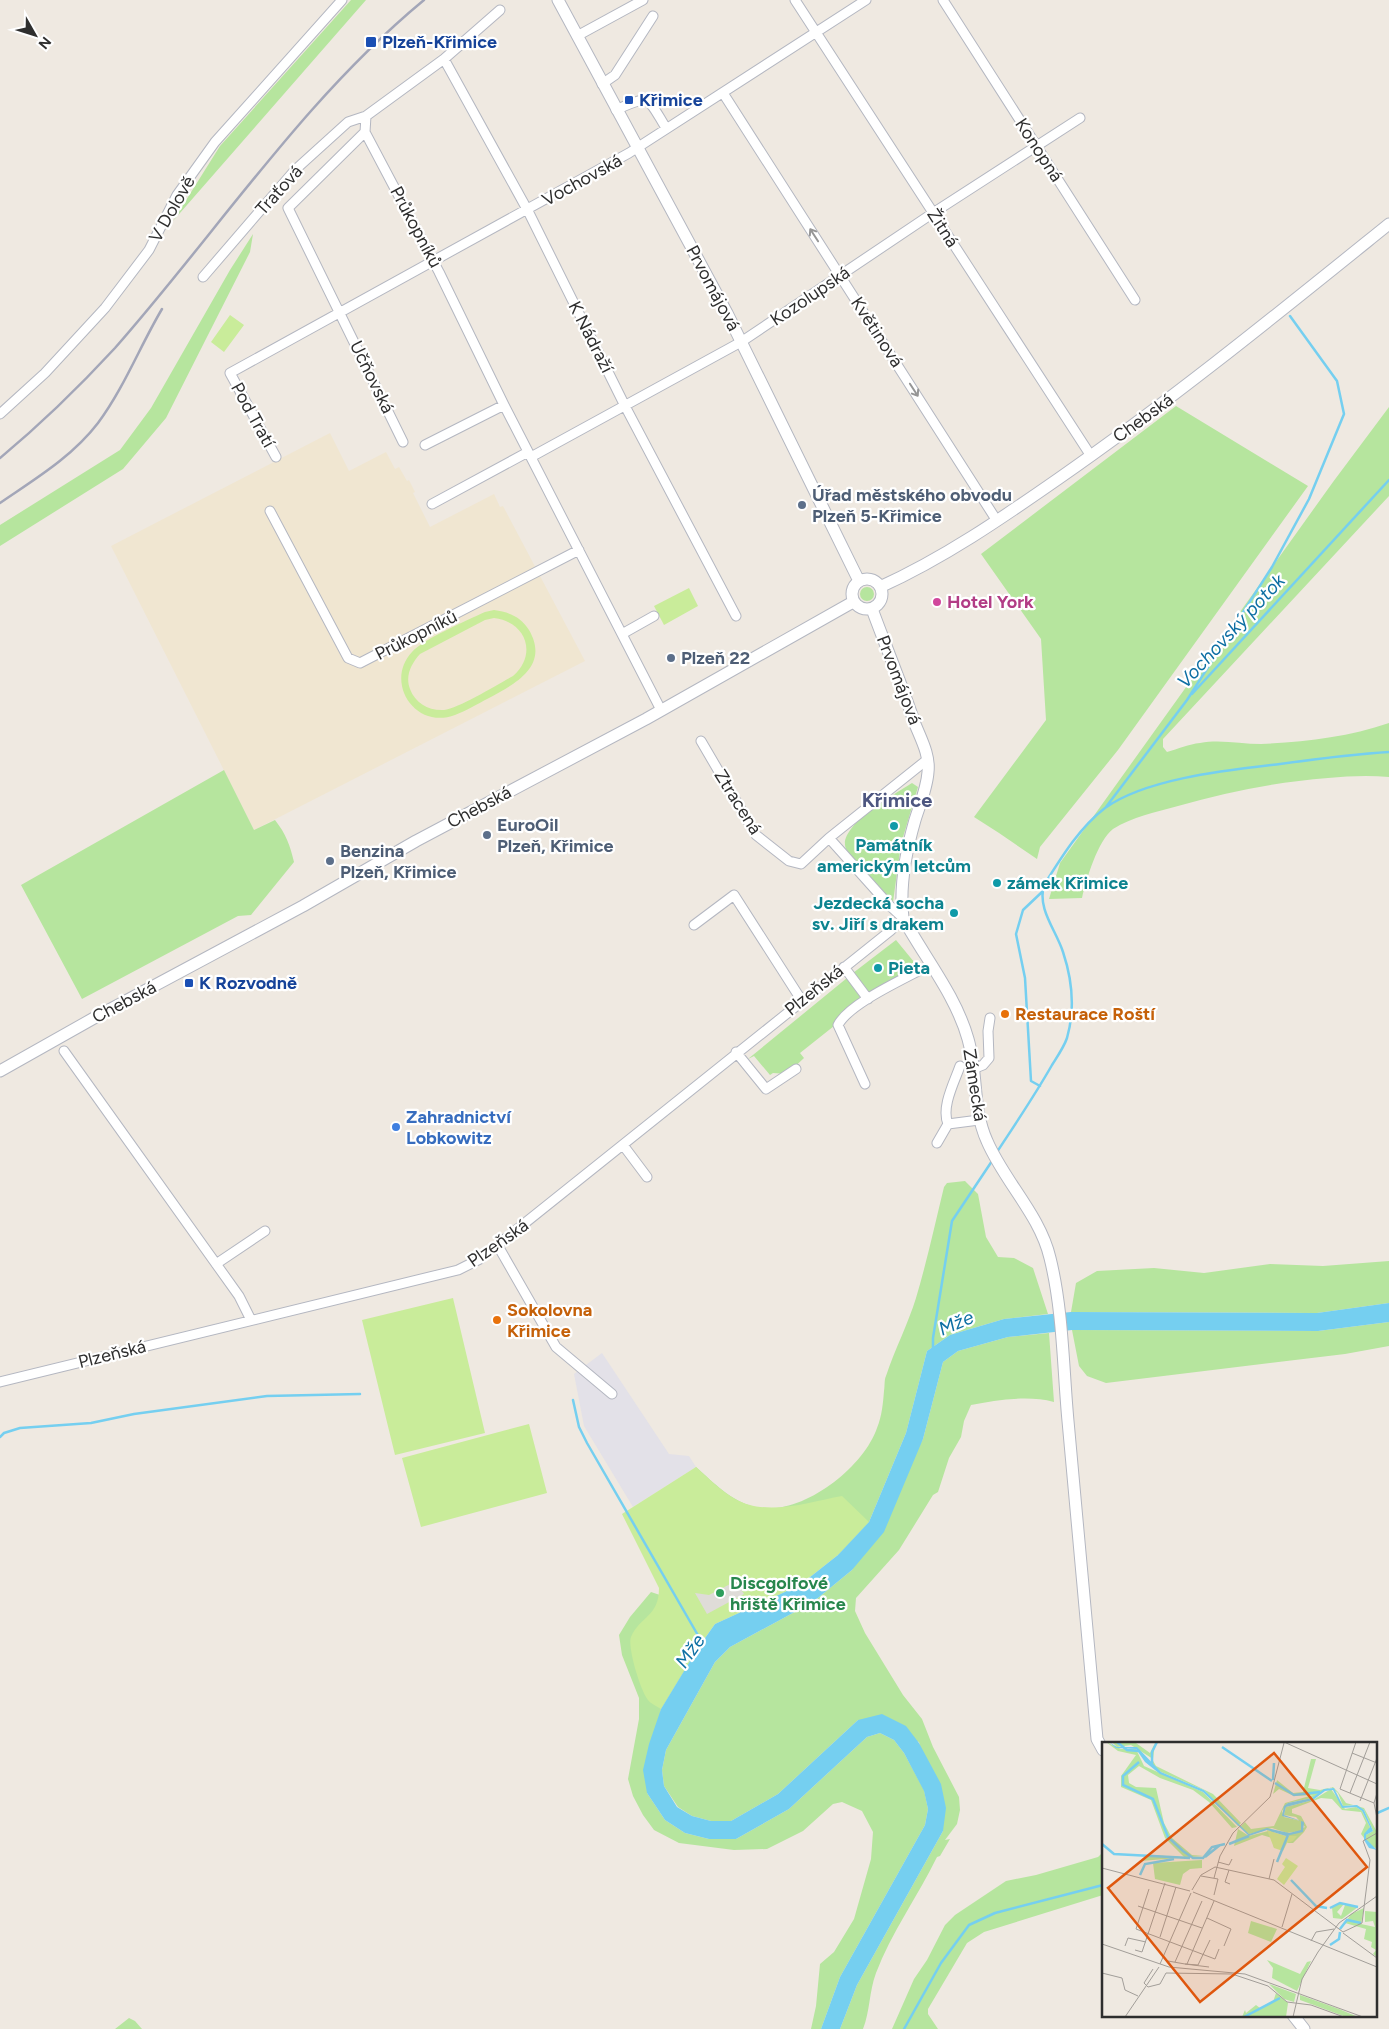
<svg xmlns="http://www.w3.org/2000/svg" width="1389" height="2029" font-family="Figtree,sans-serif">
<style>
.industrial{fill:#e3e1e8}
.education{fill:#f0e6d1}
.green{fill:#b6e59e}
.pitch{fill:#c9ec9a;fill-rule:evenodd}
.plaza{fill:#dfdcd8}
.water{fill:#75cff0}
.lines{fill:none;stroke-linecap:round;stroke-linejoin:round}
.stream{stroke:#75cff0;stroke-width:2.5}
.street-casing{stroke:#b4b7c1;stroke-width:11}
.secondary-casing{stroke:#b4b7c1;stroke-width:13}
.street{stroke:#fff;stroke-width:9}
.secondary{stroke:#fff;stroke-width:11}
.rail{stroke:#a3a6b8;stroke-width:2.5}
.oneway{stroke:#969696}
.transit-dot{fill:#1a4fb4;stroke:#fff;stroke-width:2}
.service-dot{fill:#5c6f8a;stroke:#fff;stroke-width:2}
.hotel-dot{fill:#d1479c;stroke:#fff;stroke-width:2}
.culture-dot{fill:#0f9aa8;stroke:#fff;stroke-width:2}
.food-dot{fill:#e8710a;stroke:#fff;stroke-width:2}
.shop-dot{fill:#3f7fe0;stroke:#fff;stroke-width:2}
.leisure-dot{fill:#2e9e5b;stroke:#fff;stroke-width:2}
.labels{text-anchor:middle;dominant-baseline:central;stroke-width:4.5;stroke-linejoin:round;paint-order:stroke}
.transit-label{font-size:18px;font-weight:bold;fill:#164399;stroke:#fff;text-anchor:start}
.street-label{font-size:18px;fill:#2e2e2e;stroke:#fff}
.service-label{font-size:18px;font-weight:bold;fill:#4e5e75;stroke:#fff;text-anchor:start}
.hotel-label{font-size:18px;font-weight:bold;fill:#b23c85;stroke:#fff;text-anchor:start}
.culture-label{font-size:18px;font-weight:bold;fill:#0d838f;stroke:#fff;text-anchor:start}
.food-label{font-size:18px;font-weight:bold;fill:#c56008;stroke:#fff;text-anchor:start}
.shop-label{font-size:18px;font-weight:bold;fill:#366cbe;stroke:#fff;text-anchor:start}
.leisure-label{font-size:18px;font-weight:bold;fill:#27864d;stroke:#fff;text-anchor:start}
.water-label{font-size:19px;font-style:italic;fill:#0d6fa3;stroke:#fff}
.quarter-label{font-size:20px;font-weight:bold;fill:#4d5680;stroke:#fff}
.inset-river{fill:none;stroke:#75cff0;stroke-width:2.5}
.inset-road{fill:none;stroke:#a29e99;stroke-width:1}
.view{fill:#df570e;fill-opacity:0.15;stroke:#df570e;stroke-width:2.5}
.inset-edge{fill:none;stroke:#2e2e2e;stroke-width:2.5}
</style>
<rect width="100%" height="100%" fill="#efe9e1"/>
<path class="industrial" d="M602 1353 669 1454 689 1456 696 1467 633 1507 584 1426 574 1374Z"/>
<path class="education" d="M330 433 349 471 386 452 395 469 399 467 407 481 409 480 415 492 413 493 430 527 494 494 500 507 503 506 585 661 254 830 111 546Z"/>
<path class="green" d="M351 0H366L173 221 220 146Z
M253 234 250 252 166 418 123 469 0 546V525L120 450 151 408 230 270Z
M1176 406 1308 486 1118 750 1040 847 1037 859 999 833 974 817 1046 720 1041 639 981 554Z
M1389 407V496L1163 739V747L1167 752C1178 749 1189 744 1200 743 1220 739 1241 744 1261 744 1305 742 1348 737 1389 723V777C1369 775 1348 776 1328 778 1277 782 1227 792 1178 806 1156 812 1132 817 1113 829 1098 840 1086 880 1082 898L1049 899 1060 863 1333 482Z
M860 594a7 7 0 1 1 14 0a7 7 0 1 1-14 0Z
M224 770 254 830 275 820C286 834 290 845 294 862L251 915 238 916 82 999 21 885Z
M912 783 918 787 901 844 893 902 848 852C847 850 845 848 845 845 843 823 895 794 912 783Z
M896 940 919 968 869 993 853 973Z
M847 978 860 995 859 1003 834 1026 800 1053 804 1058 787 1074 773 1073 770 1075 754 1056 748 1059Z
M965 1181 978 1194 986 1237 998 1257 1014 1258 1033 1268 1048 1314 1004 1319 950 1335 927 1351 906 1433 869 1522 838 1555 655 1553 696 1467C714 1483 731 1501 755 1507 799 1518 863 1469 877 1428 882 1416 883 1403 884 1391 885 1386 884 1380 886 1376 895 1349 908 1324 916 1298 927 1261 935 1224 944 1187L947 1183Z
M1389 1261V1303L1317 1313 1071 1312 1076 1283 1097 1271 1154 1268 1204 1273 1270 1264 1323 1266Z
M1389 1322V1346L1345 1354 1106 1383 1087 1376 1079 1366 1072 1330 1318 1331Z
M1049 1333 1054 1402C1028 1395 997 1400 971 1405L964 1421 961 1437 949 1458 938 1492 933 1495 899 1550 856 1598 855 1611 865 1633 903 1695 922 1719 933 1747 959 1797 960 1810 957 1824 945 1840 950 1839 940 1856 937 1857C918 1896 891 1933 876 1973 869 1992 870 2011 863 2029H840L857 1985 943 1831 919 1742 858 1720 778 1794 731 1821H711L692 1816 678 1807 664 1786 662 1770 666 1750 715 1662 730 1647 813 1602 852 1570 923 1439 943 1362 958 1351 1008 1337Z
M651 1592 669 1598 698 1648 661 1709 647 1793 665 1820 685 1833 709 1839H736L789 1809 867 1737 880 1733 894 1740 904 1753 924 1790 928 1809 925 1825 840 1977 821 2029H811L816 2006 820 1964 834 1952 854 1919 871 1859 873 1832 862 1811 842 1802 833 1804 803 1831 767 1849 734 1850 679 1843 654 1830 643 1815 633 1796 628 1779 639 1719V1698L622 1655 619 1635 630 1617Z
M1103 1852V1895L984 1932 967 1943 928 2009V2014L938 2029H892L914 1979 927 1960 945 1925 955 1915 1006 1881 1036 1875 1098 1857Z
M129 2018 135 2021 142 2029H115Z"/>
<path class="pitch" d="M230 315 244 325 224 352 211 342Z
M689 588 698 606 664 625 654 606Z
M494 610C509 612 521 617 529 630 550 666 515 684 489 698 477 704 466 711 455 715 415 730 384 682 412 652 423 639 468 620 485 612ZM494 618C526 622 538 654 513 676 498 684 459 708 444 710 429 711 415 703 410 689 405 676 411 664 420 654L485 620Z
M453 1298 485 1433 395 1455 362 1320Z
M529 1424 547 1493 421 1527 402 1458Z
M696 1467C708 1478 721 1491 735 1499 767 1517 809 1502 842 1496L869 1522 838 1555 800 1585 715 1624 698 1648 661 1709C657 1706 651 1704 648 1700 641 1692 627 1647 631 1637 640 1616 659 1617 659 1588L622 1514Z"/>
<path class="plaza" d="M736 1581 744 1594 707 1614 695 1593 709 1595Z"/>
<path class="water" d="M1389 1303V1322L1318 1331 1072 1330 1008 1337 958 1351 943 1362 923 1439 884 1532 852 1570 813 1602 730 1647 715 1662 666 1750 662 1770 664 1786 677 1807 692 1816 711 1821H731L778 1794 858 1720 882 1714 906 1726 919 1743 941 1784 946 1808 943 1831 857 1985 840 2029H821L840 1977 925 1825 928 1809 924 1791 904 1753 894 1740 880 1733 867 1737 789 1809 736 1839H709L685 1833 665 1820 647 1793 643 1770 649 1744 661 1709 698 1648 715 1624 800 1585 838 1555 869 1522 906 1433 927 1351 950 1335 1004 1319 1071 1312 1317 1313Z"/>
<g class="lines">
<path class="stream" d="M1192 694 1389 480
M1187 700 1272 567 1309 499 1344 414 1337 381 1290 316
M1106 807 1187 700
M1040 1086 1031 1081 1025 978 1016 934 1023 910 1042 892
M997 1152C1016 1123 1035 1095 1052 1065 1057 1057 1064 1047 1067 1038 1075 1010 1072 979 1063 952 1056 930 1037 909 1044 885 1061 858 1079 828 1105 808 1147 778 1229 770 1280 764 1316 759 1352 754 1389 752
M933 1349V1338L952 1221 992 1161
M573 1400 579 1427 587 1443 703 1644
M0 1437 4 1433 20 1428 91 1423 134 1414 267 1396 360 1394
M1375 1814 1389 1808
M904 2029 941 1963 969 1925 995 1913 1103 1885"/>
<g class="street-casing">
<path id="street" d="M795 0 1091 456
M943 0 1135 300
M577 36 643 0
M444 59 528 211 625 406 736 616
M602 84 615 75 653 16
M723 93 997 521
M616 110C651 93 648 99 666 128
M366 116 444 59 500 10
M365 132 439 272 504 405 661 710
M203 277 295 170 348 122 366 116 365 132 288 208 403 442
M0 414 45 373 105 308 149 250 177 195 215 142 342 0
M425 445 504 405
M276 457 230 373 629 153 866 0
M531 457 741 342 933 213 1080 118
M432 504 528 452
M270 511 348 658 360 663 579 550
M622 634 654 616
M701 741 756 835 789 861 801 864 829 838 928 759
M694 925 734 895 802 1001
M844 967 868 999
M64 1051 239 1296 251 1320
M736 1052 766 1089 796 1069
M973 1069 983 1065 989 1058 988 1031 990 1018
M865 1084 838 1025C849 1004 900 981 922 969
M948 1124C941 1107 954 1083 960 1066
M948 1124 979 1120
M937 1143 948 1124
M623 1145 647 1177
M498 1246 556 1347 612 1394
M216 1264 265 1231
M0 1382 458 1270 480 1259 890 931 903 918 889 905 829 838"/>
</g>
<g class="secondary-casing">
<path id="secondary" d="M558 0 727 313 859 581
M852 594a15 15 0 1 1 30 0a15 15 0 1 1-30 0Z
M880 587C944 558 1002 518 1058 479 1173 399 1281 311 1389 224
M872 609C886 647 902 685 915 724 921 739 930 755 928 772 927 788 920 804 915 820 906 851 899 885 903 918 925 958 956 996 968 1039 978 1073 972 1108 987 1141 1004 1181 1040 1215 1050 1258 1063 1310 1063 1367 1068 1421 1078 1527 1087 1633 1097 1739L1103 1750
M0 1071 94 1018 303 906 416 841 646 719 853 602
M1293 2015 1304 2029"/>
</g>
<use href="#street" class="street"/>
<use href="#secondary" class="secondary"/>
<path class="rail" d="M0 458C41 424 79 387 115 348 218 231 303 100 424 0
M0 503C35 479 72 457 98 423 124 388 140 346 162 309"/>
</g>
<defs><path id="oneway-shaft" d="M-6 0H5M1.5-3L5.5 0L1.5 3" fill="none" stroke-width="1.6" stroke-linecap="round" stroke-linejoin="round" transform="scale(1.25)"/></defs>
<g class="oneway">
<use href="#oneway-shaft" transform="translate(814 235) rotate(-123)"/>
<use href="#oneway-shaft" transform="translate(914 390) rotate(57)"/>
</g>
<g class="transit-dot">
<rect x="365" y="36" width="12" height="12" rx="2.5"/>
<rect x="624" y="95" width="10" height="10" rx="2.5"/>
<rect x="184" y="978" width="10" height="10" rx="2.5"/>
</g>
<g class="service-dot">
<circle cx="802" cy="505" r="5"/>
<circle cx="671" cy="658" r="5"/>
<circle cx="487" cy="835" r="5"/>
<circle cx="330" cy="861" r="5"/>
</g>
<circle class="hotel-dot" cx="937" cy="602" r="5"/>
<g class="culture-dot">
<circle cx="894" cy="826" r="5"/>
<circle cx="997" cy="883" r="5"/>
<circle cx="954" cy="913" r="5"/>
<circle cx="878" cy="968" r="5"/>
</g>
<g class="food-dot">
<circle cx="1005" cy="1014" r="5"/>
<circle cx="497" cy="1320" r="5"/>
</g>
<circle class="shop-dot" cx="396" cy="1127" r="5"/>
<circle class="leisure-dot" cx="720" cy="1593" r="5"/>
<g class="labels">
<g class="transit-label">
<text x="382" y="42">Plzeň-Křimice</text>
<text x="639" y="100">Křimice</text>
<text x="199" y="983">K Rozvodně</text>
</g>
<g class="street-label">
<text transform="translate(1039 150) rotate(57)">Konopná</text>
<text transform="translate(582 180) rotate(-29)">Vochovská</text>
<text transform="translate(279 190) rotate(-48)">Traťová</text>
<text transform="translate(172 209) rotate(-60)">V Dolově</text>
<text transform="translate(416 227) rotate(62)">Průkopníků</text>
<text transform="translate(943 228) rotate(57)">Žitná</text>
<text transform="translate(713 288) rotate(62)">Prvomájová</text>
<text transform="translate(810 296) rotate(-34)">Kozolupská</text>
<text transform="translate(877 332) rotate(57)">Květinová</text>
<text transform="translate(591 337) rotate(63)">K Nádraží</text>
<text transform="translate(372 377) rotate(64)">Učňovská</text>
<text transform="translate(253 415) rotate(61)">Pod Tratí</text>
<text transform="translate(1143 418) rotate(-36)">Chebská</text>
<text transform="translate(416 635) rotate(-27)">Průkopníků</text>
<text transform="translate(899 680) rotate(69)">Prvomájová</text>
<text transform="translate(738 802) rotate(58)">Ztracená</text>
<text transform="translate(479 807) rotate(-28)">Chebská</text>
<text transform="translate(814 990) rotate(-39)">Plzeňská</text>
<text transform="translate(124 1002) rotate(-28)">Chebská</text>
<text transform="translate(975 1085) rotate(81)">Zámecká</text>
<text transform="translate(498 1243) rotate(-35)">Plzeňská</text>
<text transform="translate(112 1354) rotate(-14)">Plzeňská</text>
</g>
<g class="service-label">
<text x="812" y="495">Úřad městského obvodu<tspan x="812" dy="21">Plzeň 5-Křimice</tspan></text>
<text x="681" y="658">Plzeň 22</text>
<text x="497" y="825">EuroOil<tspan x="497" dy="21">Plzeň, Křimice</tspan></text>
<text x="340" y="851">Benzina<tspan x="340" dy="21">Plzeň, Křimice</tspan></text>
</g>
<g class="hotel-label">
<text x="947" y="602">Hotel York</text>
</g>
<g class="culture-label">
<text x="894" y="845" text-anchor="middle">Památník<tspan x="894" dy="21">americkým letcům</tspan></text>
<text x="1007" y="883">zámek Křimice</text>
<text x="944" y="903" text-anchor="end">Jezdecká socha<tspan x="944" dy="21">sv. Jiří s drakem</tspan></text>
<text x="888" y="968">Pieta</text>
</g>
<g class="food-label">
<text x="1015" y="1014">Restaurace Roští</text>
<text x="507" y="1310">Sokolovna<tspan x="507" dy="21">Křimice</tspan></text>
</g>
<g class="shop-label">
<text x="406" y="1117">Zahradnictví<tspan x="406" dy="21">Lobkowitz</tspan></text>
</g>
<g class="leisure-label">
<text x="730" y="1583">Discgolfové<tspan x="730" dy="21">hřiště Křimice</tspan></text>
</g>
<g class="water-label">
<text transform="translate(1231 631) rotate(-47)">Vochovský potok</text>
<text transform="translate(956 1323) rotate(-23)">Mže</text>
<text transform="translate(690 1651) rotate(-55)">Mže</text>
</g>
<g class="quarter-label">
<text x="897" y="800">Křimice</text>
</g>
</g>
<g transform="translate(1102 1742)">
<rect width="275" height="275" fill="#efe9e1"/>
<path d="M4 0 19 7H34L42 24 101 50 135 85 130 86 107 60 91 48 58 36 37 24 26 33 27 41 34 45 54 46 62 81 70 96 90 113 102 114 38 119 46 113 82 115 63 96 49 58 19 45V34L34 13 16 9ZM10 0 34 1 48 11 53 1 51 17 29 3 15 5ZM50 17 54 24 111 52 139 81 136 84 102 48 59 30 50 23ZM209 17H214L206 46 218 48 231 45 236 50 244 61 262 66 275 90V106L269 105 264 97V93L271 89 262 68 251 63 241 64 236 51 229 45 210 56 186 61 180 69 182 75 199 79 201 84 198 89 185 91 170 86 147 92 138 85 143 80 149 87 172 84 183 61 211 53 192 54 177 47 171 52 175 38 191 51 201 50ZM229 47 243 67 254 65 260 69 268 85 262 96 259 92 264 81 259 70 240 68 230 57 219 56 190 67V71L199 74 205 85 202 90 191 101H186L187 93 203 85 194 75 182 73 184 65 211 58ZM136 87 147 94 170 88 182 103 172 106 170 96 160 93 132 104ZM100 118V126L88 127 81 132 78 143 53 137 51 121ZM234 162H242L235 170 239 174 243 163 256 165 240 177 231 176 230 165ZM262 166 259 182 273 185 271 179 263 180V169L275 170V215L271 212 274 208 269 205 270 200 262 197 264 187 243 181 249 172ZM149 179 175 187 169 200 146 191ZM165 218 198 232 205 220 209 219 195 249 170 236 171 226ZM167 242 194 252 192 260 182 257ZM174 251 186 261 184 275H140L143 268 144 271 154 263 158 266 171 260ZM198 253 237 267 256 275H244L209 262 198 258Z" fill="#b6e59e"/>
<path d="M165 88 184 94H195L191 99 185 101 181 109 172 106ZM184 116 196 124 182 143 175 137 183 125 180 122Z" fill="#c9ec9a"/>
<path d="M7 0 15 5H35L59 30 102 48 147 92 165 86 187 91 199 88V79L180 74 182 64 186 61 210 56 222 47 232 46 241 64 255 63 262 68 271 89 264 93V97L275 108 267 106 262 98V92L268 85 260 69 254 65 240 66 231 48 223 49 211 58 184 65 182 73 202 80 201 90 184 94 165 88 147 94 101 50 58 32 43 20 34 7 14 6Z" fill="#75cff0"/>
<path class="inset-river" d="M15 0 25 8 37 9M120 5 170 39M37 20 21 34V43L51 57 66 95 81 109 91 116H101L110 105 123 102M50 23V10L55 0M171 38 172 21M173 41 192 53 218 50M0 102 12 112 88 116M127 102 147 94M103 115 118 103M175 120 186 93M38 133 43 122 72 117M189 138 214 164 225 166M228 166 238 161 256 165M238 187 245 178 259 181M228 203 237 197 238 190M142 275 178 256"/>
<path class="inset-road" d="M182 0 275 42M254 0 238 47 272 61M250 11 275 21M248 51 268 0M275 51 272 61 275 76M258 59 275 16M116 120 127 123 130 117M113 125 172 138 241 190 260 181 268 118 261 99 275 91M0 126 88 149M127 128 123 140 128 142M99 134 116 137 112 153M112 136 118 114 131 91 168 55 182 1M167 137 172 117M47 147 34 187 113 217 117 207M90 148 99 133 113 125M91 150 275 225M36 164 100 186M105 176 129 187 122 204M180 185 190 152M241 191 275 216M58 195 74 145M209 199 214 190 232 187M0 202 67 225 143 232 261 275M23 204 26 196 44 200M33 208 40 210 63 141M66 219 83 222M73 220 100 159M58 222 89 151M85 222 112 159M107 225 83 222 96 223 108 198M51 227 42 241 46 245 58 242 64 231 130 232 166 244 185 260 209 263 242 275M0 231 20 236M20 236 23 248 36 254M23 275 57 225M191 275 200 237 216 210 237 181 275 154"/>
<path class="view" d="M172 11 265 125 98 260 6 146Z"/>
<rect width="275" height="275" class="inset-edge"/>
</g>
<g transform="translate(35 35) rotate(129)" stroke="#ffffff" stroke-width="4" paint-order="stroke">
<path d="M0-4L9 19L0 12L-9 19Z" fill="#2e2e2e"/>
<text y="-8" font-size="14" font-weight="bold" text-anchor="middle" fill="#2e2e2e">N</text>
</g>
</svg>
